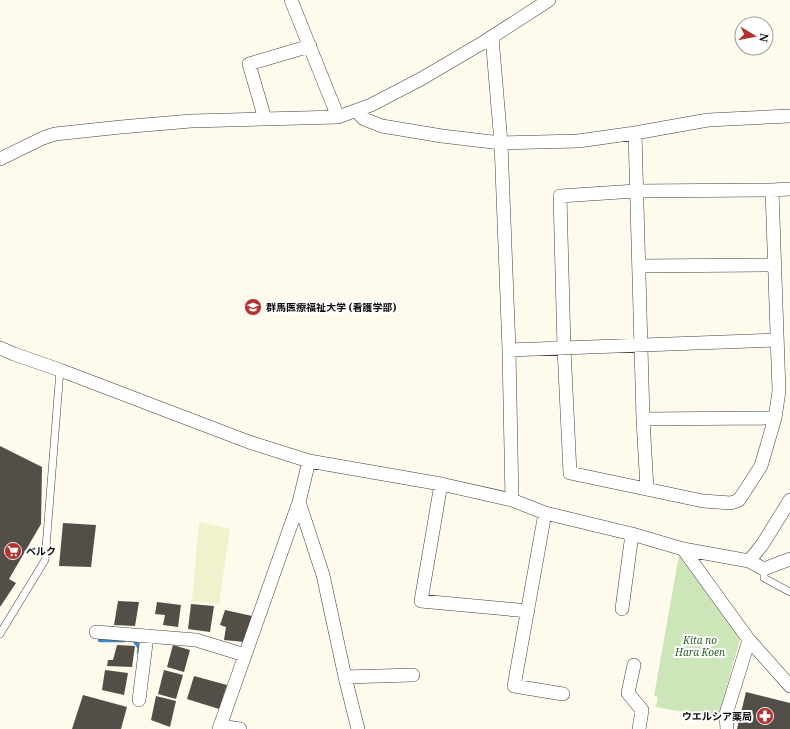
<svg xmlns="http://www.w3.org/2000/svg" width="790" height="729" font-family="'Noto Serif','Noto Sans JP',serif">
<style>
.farmland{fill:#f1f1ce}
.green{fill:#cce5b9}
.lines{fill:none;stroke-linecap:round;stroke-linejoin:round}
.stream{stroke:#4186c2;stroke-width:4.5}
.building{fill:#544e49}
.lane-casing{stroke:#3f3f3f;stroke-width:8}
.street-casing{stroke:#3f3f3f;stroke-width:14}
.lane{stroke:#fff;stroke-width:7}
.street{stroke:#fff;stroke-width:13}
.labels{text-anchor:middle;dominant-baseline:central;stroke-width:4;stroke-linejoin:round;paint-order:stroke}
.poi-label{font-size:10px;font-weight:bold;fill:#0c0c0c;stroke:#fff;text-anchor:start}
.park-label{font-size:10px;font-style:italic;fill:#2a5e22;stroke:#fff}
</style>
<rect width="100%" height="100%" fill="#fefbec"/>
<path class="farmland" d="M199 522 230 529 219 604 192 601Z"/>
<path class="green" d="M679 555 740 639 718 718 656 707 658 697 654 696Z"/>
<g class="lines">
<path class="stream" d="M100 640H124
M131 640H134L140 648 139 652"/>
</g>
<path class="building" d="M0 446 42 467 41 524 9 579 16 583 0 607Z
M63 523 96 525 91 567 59 566Z
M118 601 139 602 135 626 114 625Z
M157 602 181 605 178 627 163 625 165 615 155 614Z
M191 604 214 606 210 632 188 629Z
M225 610 252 616 245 642 224 640 226 627 220 625Z
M117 645 135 646 132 667 107 666 108 660H113Z
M173 645 190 650 184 672 167 667Z
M105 670 128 673 124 695 102 690Z
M164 670 183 675 176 699 158 694Z
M194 676 227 685 219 709 187 699Z
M746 692 790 703V729H737Z
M83 695 127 707 121 729H72Z
M156 696 176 701 170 727 151 720Z"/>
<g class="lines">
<g class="lane-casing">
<path id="lane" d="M764 569V578L790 592
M0 634 45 560 60 370"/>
</g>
<g class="street-casing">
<path id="street" d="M291 0 338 117
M492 37 501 143 509 350 512 500
M356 111 364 119 382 126 442 136 501 143 578 141 635 133 708 120 790 116
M265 119 249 64 310 46
M635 133 643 419 647 489
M0 159 43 138 55 134 121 127 191 121 338 117 371 105 421 79 484 42 549 0
M772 190 779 391 775 418 761 466 739 500 731 503 703 501 570 473 564 348 560 196 636 191 772 190 790 189
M639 266 775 265
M0 348 14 354 60 370 249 442 309 461 441 484 512 500 545 513 632 534 683 549 749 561 764 569 790 559
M509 350 777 340
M643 419 775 418
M441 484 421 601 528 611
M299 502 323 575 345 677 358 729
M545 513 514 686 563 694
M683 549 749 640 790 686
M749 561 762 545 790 500
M622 609 632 534
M96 632 196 640 245 655
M634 665 628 693 642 710 639 729
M345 677 413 675
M139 700 147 636
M220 726 240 729
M219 729 299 502 309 461
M727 729 726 714 749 640"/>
</g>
<use href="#lane" class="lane"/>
<use href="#street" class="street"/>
</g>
<defs>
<g id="university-disc" transform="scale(0.9)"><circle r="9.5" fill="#b1322f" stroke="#fff"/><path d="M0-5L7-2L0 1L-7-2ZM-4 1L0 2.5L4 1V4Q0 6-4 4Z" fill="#fff"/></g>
<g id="supermarket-disc" transform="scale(0.9)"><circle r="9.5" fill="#b1322f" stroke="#fff"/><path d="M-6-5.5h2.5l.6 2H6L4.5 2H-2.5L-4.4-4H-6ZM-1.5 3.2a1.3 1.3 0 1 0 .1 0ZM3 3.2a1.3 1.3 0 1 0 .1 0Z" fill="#fff"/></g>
<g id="pharmacy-disc" transform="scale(0.9)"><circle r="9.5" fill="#b1322f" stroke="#fff"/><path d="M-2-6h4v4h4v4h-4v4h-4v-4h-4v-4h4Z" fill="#fff"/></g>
</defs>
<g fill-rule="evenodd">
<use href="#university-disc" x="253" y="307"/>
<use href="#supermarket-disc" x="13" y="551"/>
<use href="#pharmacy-disc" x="765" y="716"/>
</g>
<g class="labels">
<g class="poi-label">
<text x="266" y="307">群馬医療福祉大学 (看護学部)</text>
<text x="26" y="551">ベルク</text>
<text x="752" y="716" text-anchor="end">ウエルシア薬局</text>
</g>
<g class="park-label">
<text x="700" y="640">Kita no<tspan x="700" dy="12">Hara Koen</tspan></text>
</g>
</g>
<g transform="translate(754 36) rotate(100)"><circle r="19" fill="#ffffff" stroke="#9e9e9e"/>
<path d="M0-3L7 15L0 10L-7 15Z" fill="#b1322f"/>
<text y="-6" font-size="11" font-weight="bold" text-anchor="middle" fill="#0c0c0c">N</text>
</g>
</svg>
